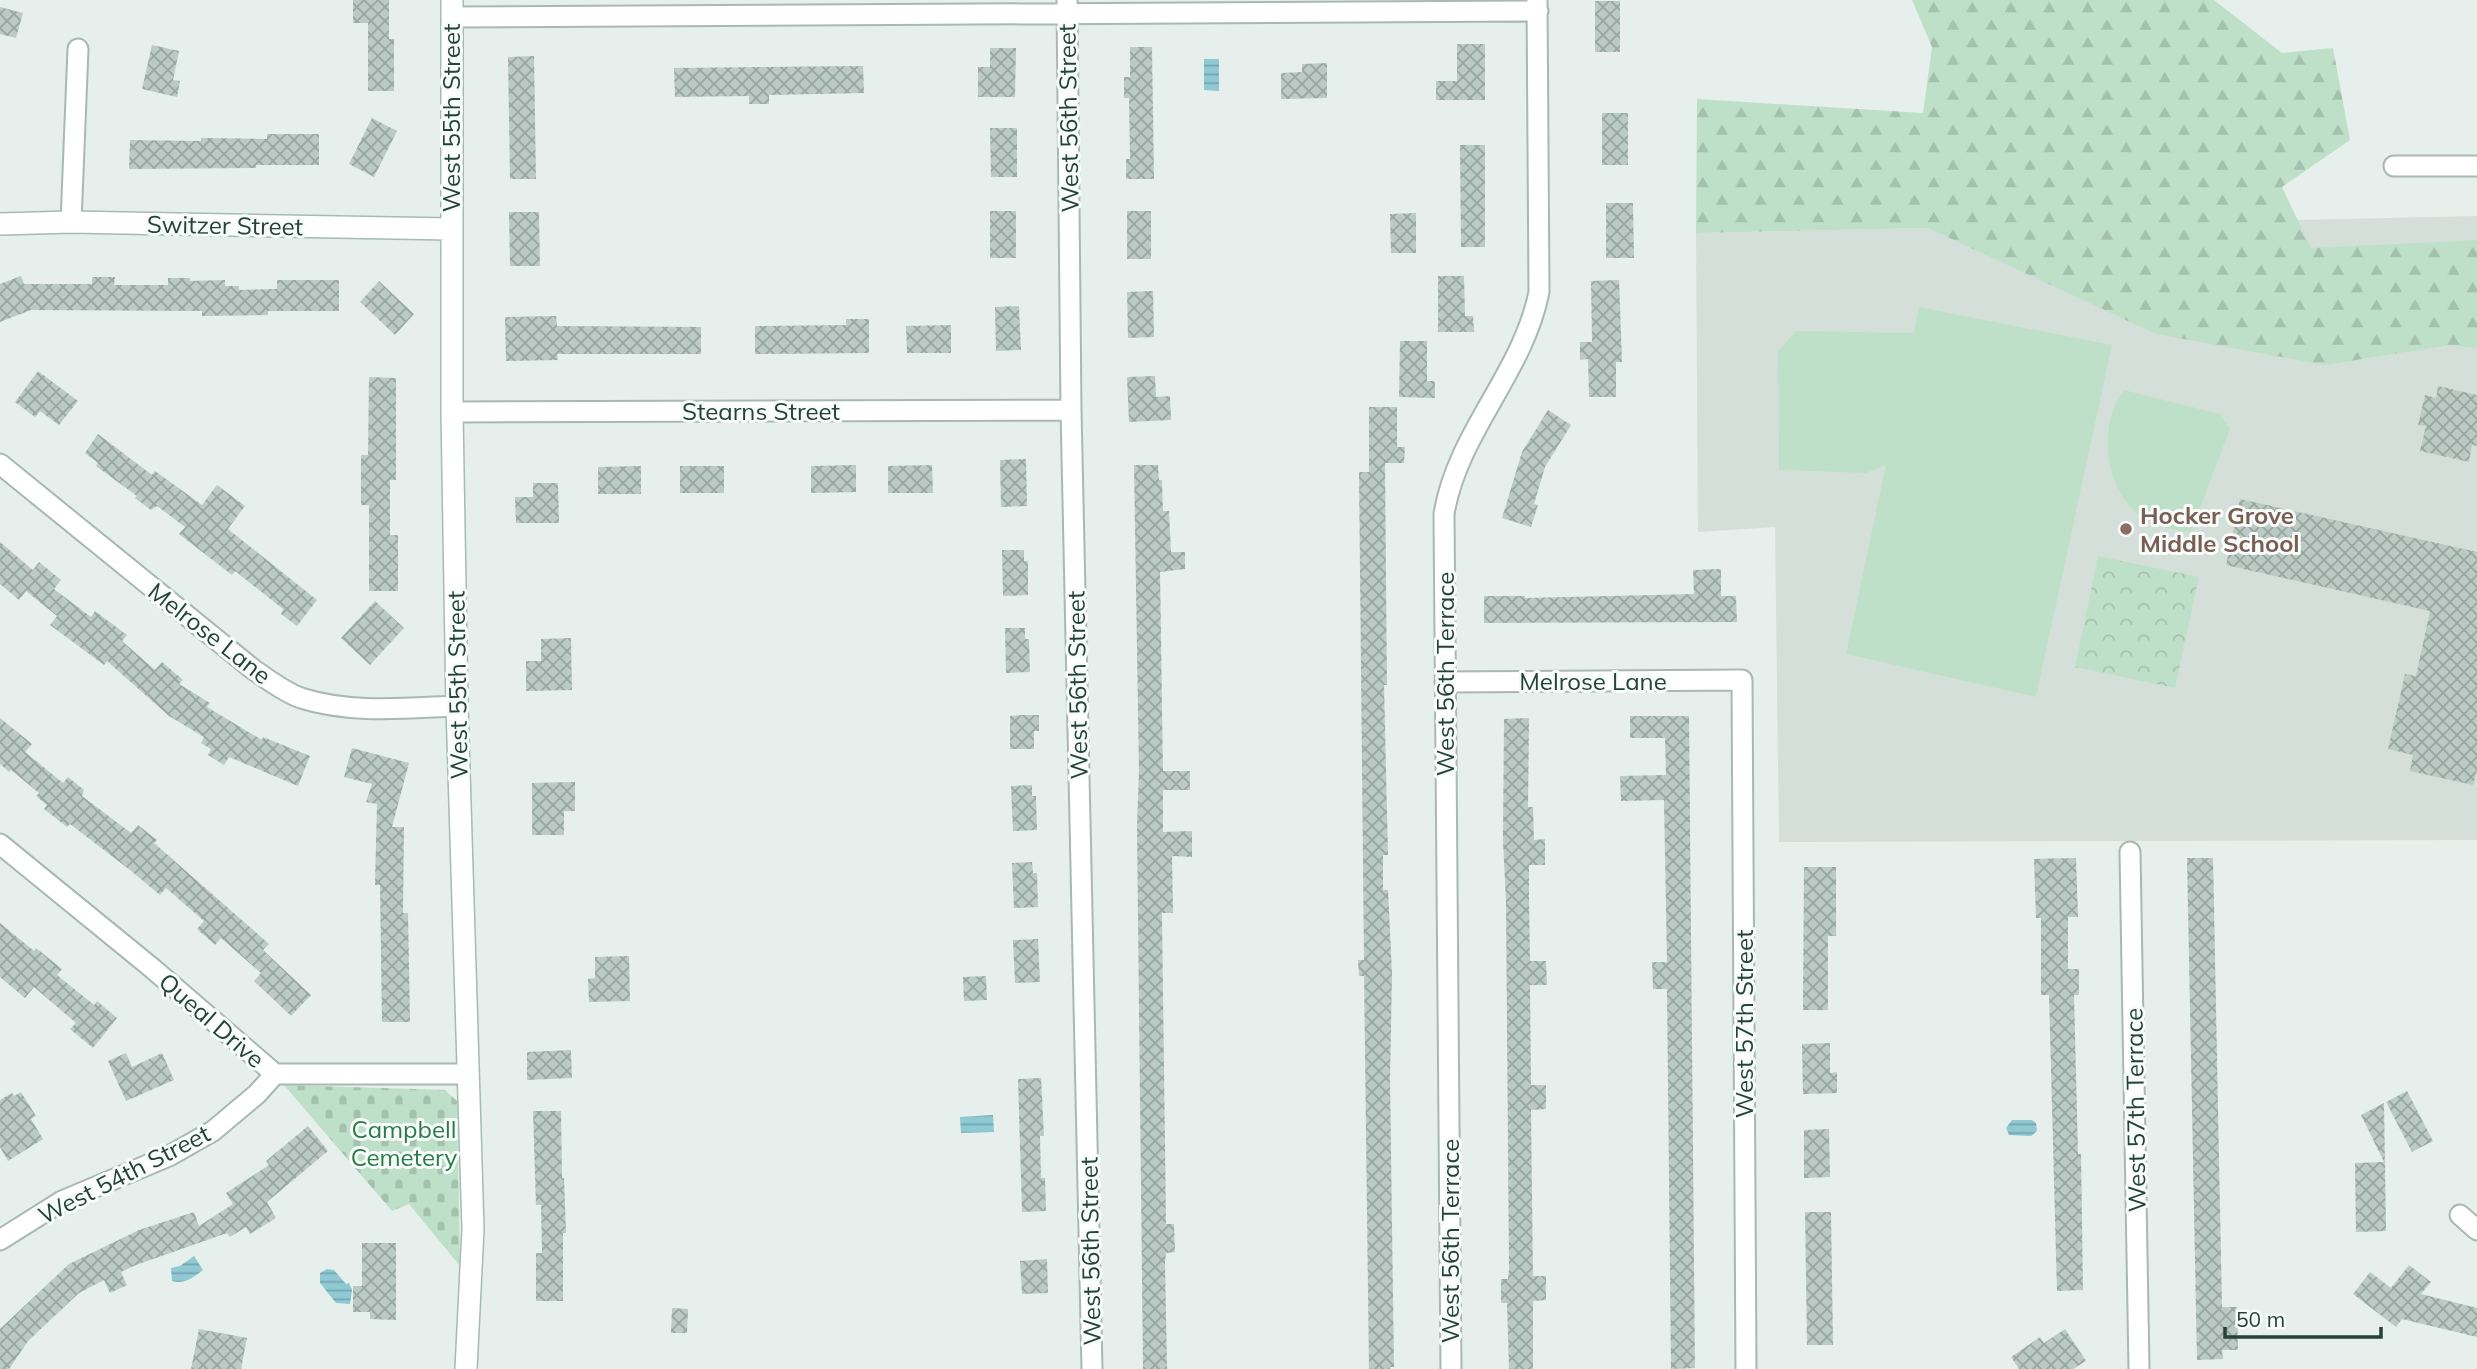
<svg xmlns="http://www.w3.org/2000/svg" width="2477" height="1369" font-family="Mulish,sans-serif">
<style>
.built{fill:#d4dfda}
.grass{fill:#bfe0c8}
.forest{fill:url(#forest-firs)}
.cemetery{fill:url(#cemetery-stones)}
.park{fill:url(#park-crowns)}
.water{fill:url(#water-rules)}
.building{fill:url(#building-cross-hatch)}
.lines{fill:none;stroke-linecap:round;stroke-linejoin:round}
.street-casing{stroke:#a8b8b2;stroke-width:23}
.secondary-casing{stroke:#a4bbb3;stroke-width:24}
.street{stroke:#fff;stroke-width:19}
.secondary{stroke:#fff;stroke-width:21}
.education-dot{fill:#8d6e63;stroke:#f7fbf9;stroke-width:2.5}
.labels{text-anchor:middle;dominant-baseline:central;stroke-width:6;stroke-linejoin:round;paint-order:stroke}
.street-label{font-size:24px;fill:#24423a;stroke:#f7fbf9}
.education-label{font-size:24px;font-weight:bold;fill:#785e54;stroke:#f7fbf9;text-anchor:start}
.park-label{font-size:24px;fill:#2d7a4b;stroke:#f7fbf9}
</style>
<defs>
<pattern id="forest-firs" width="22" height="20" patternUnits="userSpaceOnUse" patternTransform="scale(1.75)"><rect width="22" height="20" fill="#bfe0c8"/><path d="M5 1l3.5 6h-7zM16 11l3.5 6h-7z" fill="#a4c1ad"/></pattern>
<pattern id="cemetery-stones" width="16" height="16" patternUnits="userSpaceOnUse" patternTransform="scale(1.75)"><rect width="16" height="16" fill="#bfe0c8"/><path d="M2 7V4a2 2 0 0 1 4 0v3zM10 15v-3a2 2 0 0 1 4 0v3z" fill="#a4c1ad"/></pattern>
<pattern id="park-crowns" width="20" height="18" patternUnits="userSpaceOnUse" patternTransform="scale(1.75)"><rect width="20" height="18" fill="#bfe0c8"/><path d="M2 6a3 3 0 1 1 6 0M12 15a3 3 0 1 1 6 0" fill="none" stroke="#a4c1ad"/></pattern>
<pattern id="water-rules" width="6" height="5" patternUnits="userSpaceOnUse" patternTransform="scale(1.75)"><rect width="6" height="5" fill="#8ec9d4"/><path d="M0 2.5h6" fill="none" stroke="#74a5ad"/></pattern>
<pattern id="building-cross-hatch" width="8" height="8" patternUnits="userSpaceOnUse" patternTransform="scale(1.75)"><rect width="8" height="8" fill="#bbcac4"/><path d="M0 0l8 8M0 8l8-8" fill="none" stroke="#98a6a0"/></pattern>
</defs>
<rect width="100%" height="100%" fill="#e6efeb"/>
<path class="built" d="M2477 216V840L1779 842 1775 527 1698 532 1696 233Z"/>
<path class="grass" d="M1919 307 2112 345 2036 697 1846 654 1886 465 1866 473 1779 470 1778 351 1796 331 1914 333Z
M2124 390 2220 414 2230 429 2191 532C2176 530 2162 529 2149 521 2111 502 2100 447 2113 410 2115 403 2120 396 2124 390Z"/>
<path class="forest" d="M1912 0H2214L2282 53 2333 48 2350 140 2282 187 2311 248 2477 240V348L2449 345 2325 365 2156 334 1928 228 1696 233 1697 99 1923 113 1932 47Z"/>
<path class="cemetery" d="M284 1085 445 1090 457 1101 460 1266 409 1204 392 1211Z"/>
<path class="park" d="M2098 556 2199 577 2175 688 2075 667Z"/>
<path class="water" d="M1204 59H1219V91L1204 90Z
M993 1115 994 1132 961 1133 960 1117Z
M2012 1120H2032L2036 1123 2037 1131 2031 1136 2009 1135 2006 1128Z
M194 1256 203 1270C194 1277 184 1285 172 1281L171 1268 180 1266Z
M327 1269 334 1270 346 1284 349 1283 352 1290 350 1304 336 1303 320 1283V1273Z"/>
<path class="building" d="M353 0H389V39H394V91H368V23H353Z
M1595 1H1620V52H1595Z
M0 7 23 13 16 38 0 34Z
M1457 44H1485V100H1436V81H1457Z
M152 45 179 51 173 80 180 81 177 97 142 89Z
M1130 47H1152L1154 179H1126V159H1130L1129 98H1124V77H1130Z
M990 48H1016L1015 97H978V67H990Z
M534 56 536 179H510L508 57Z
M1327 63V98L1281 99V73L1302 72V64Z
M863 66 864 93 769 95V104H749V96L675 97 674 68Z
M1602 113H1628V165H1602Z
M372 118 397 131 374 177 349 164Z
M990 128H1017V177H991Z
M267 134H319V165H256V168L129 169 130 140 201 141V138L267 139Z
M1460 145H1485V247H1461Z
M1606 203H1633L1634 258H1606Z
M990 211H1016V258H990Z
M1127 211H1151V259H1127Z
M509 212H539L540 266H510Z
M1416 213V253H1391L1390 214Z
M21 276 24 284H92V277H115L114 285H168V278H190V281L225 280V286H239V290L277 289V280H339V311H268V315L202 316V311L31 310 0 322V284Z
M1438 276H1464L1465 316H1473L1474 332H1438Z
M1619 280 1622 362H1616V397H1589L1588 359 1580 360V342H1592L1591 281Z
M379 281 414 314 395 335 360 302Z
M1153 291 1154 337 1128 338 1127 292Z
M1019 306 1021 350 996 351 995 307Z
M556 316 557 326 701 327V354H557L558 360 506 361 505 317Z
M846 319H869V353L755 354V326L846 325Z
M951 325V353H907L906 326Z
M1400 341H1427V381H1435V398L1399 397Z
M38 371 78 401 59 425 40 411 35 417 15 402Z
M1155 376 1156 397 1170 396 1171 420 1129 422 1127 377Z
M369 377 396 378V480H390V535H398V591H369V505H361V455H368Z
M2438 386 2477 395V446L2472 445 2469 462 2420 451 2426 426 2418 425 2425 395 2436 398Z
M1369 407H1397V447H1405L1404 463H1385L1387 685H1384L1388 855H1383V890H1388L1392 974 1390 1079 1394 1367H1390V1369H1369L1364 976H1359L1358 960H1364L1359 472H1369Z
M1548 410 1571 425 1545 467 1534 504 1538 505 1531 527 1502 518 1522 452Z
M98 434 152 475 155 471 202 505 217 485 245 506 228 529 317 600 297 626 281 614 283 609 235 571 232 575 179 534 185 527 157 506 151 510 135 498 137 496 96 466 98 463 85 453Z
M1026 459 1027 506 1001 507 1000 460Z
M856 465V492L811 493V466Z
M932 465 933 493H888V466Z
M1134 465H1158L1159 480H1162L1163 511H1169L1171 552H1185V569L1160 572 1163 771H1190V790H1163V832L1192 831V857L1172 856 1173 913H1162L1166 1224H1174L1175 1252 1166 1253 1165 1262 1167 1369H1143L1137 827 1139 771Z
M641 466V494H598V467Z
M680 466H724V493H680Z
M533 483H558L559 523H516L515 497H533Z
M2240 499 2477 552V770L2473 785 2410 771 2413 755 2388 749 2405 674 2416 676 2430 611 2226 565Z
M0 542 33 570 39 562 61 580 54 589 91 617 95 611 127 635 122 641 155 670 162 662 183 680 179 684 210 703 207 707 262 740 263 737 310 756 298 786 229 757 224 765 208 755 211 749 201 743 204 737 169 716 107 661 104 665 50 625 57 616 26 591 19 600 0 584Z
M1002 550H1024V561H1028V595L1003 596Z
M1721 569V596H1736L1737 622 1484 623V596H1525V598L1694 594 1693 570Z
M375 601 404 628 370 665 341 638Z
M1005 628H1025V639H1029L1030 672 1006 673Z
M571 638 572 690 526 691V661H541V639Z
M1023 715H1039V731H1034V749H1010V716Z
M1630 716H1689L1695 1368 1671 1369 1667 989H1653L1652 962H1667L1664 800 1621 801 1620 776 1666 775 1665 738H1630Z
M0 718 32 744 25 752 63 783 68 777 84 790 82 796 131 833 138 825 157 840 154 843 269 944 263 950 311 995 291 1016 254 981 261 973 221 938 215 945 197 929 204 921 166 888 160 895 130 870 70 824 67 827 44 809 47 805 36 796 39 793 11 770 9 772 0 764Z
M1529 718 1528 807H1533L1534 840 1545 839V865H1529V902L1530 961H1546L1547 985H1530L1531 1085H1546V1109L1531 1110 1533 1276H1546V1300L1533 1301V1369H1509L1507 1303H1501V1279H1508L1509 1269 1506 902 1503 840 1504 719Z
M352 748 409 763 392 827H404L403 913H408L410 1022H382L380 885H375L377 804 366 802 372 784 344 777Z
M575 782V811H564V835H532V783Z
M1032 785V796H1036L1037 830 1013 831 1011 786Z
M2076 858 2078 917H2068V969H2079V995H2074L2078 1154H2081L2083 1290 2057 1291 2049 995H2041V918H2036L2034 859Z
M2187 858H2213L2222 1307H2237L2238 1350H2222L2223 1359 2197 1360Z
M1032 862 1033 873H1037L1038 907 1014 908 1012 863Z
M1804 867H1836V936H1828V1010H1803Z
M0 923 34 951 36 948 62 969 57 975 94 1005 97 1001 117 1018 93 1048 70 1029 76 1023 34 987 25 998 0 977Z
M1038 939 1040 982 1015 983 1013 940Z
M629 956 630 1001 589 1002 588 979 595 978V957Z
M986 976 987 1000 964 1001 963 977Z
M1830 1043V1073L1837 1072V1093L1803 1094 1802 1044Z
M571 1050 572 1078 527 1080V1052Z
M126 1053 132 1067 162 1053 174 1080 126 1101 108 1061Z
M1041 1078 1044 1136H1040L1041 1178H1045L1046 1211 1022 1212 1018 1079Z
M2407 1091 2433 1141 2412 1152 2386 1102Z
M21 1092 36 1116 31 1119 43 1139 8 1161 0 1147V1100L12 1093 14 1096Z
M2384 1103 2386 1231 2356 1232 2355 1163 2384 1162 2361 1115Z
M533 1111H561L562 1178H564L566 1233H563V1301H536V1253H542L541 1205H536Z
M308 1126 328 1151 267 1202 276 1218 250 1234 246 1227 230 1237 227 1233 136 1265 121 1272 127 1285 110 1293 104 1280 79 1293 28 1341 9 1369H0V1329L69 1264 139 1230 194 1212 199 1226 233 1204 226 1193 269 1165 266 1161Z
M1829 1129 1830 1177 1804 1178V1130Z
M1805 1212H1831L1833 1345H1807Z
M362 1243H396V1320L370 1319V1312H353V1286H362Z
M1047 1259 1048 1293 1022 1294 1020 1261Z
M2409 1265 2431 1282 2421 1294 2477 1308V1337L2402 1319 2396 1327 2353 1294 2370 1272 2391 1288Z
M672 1308 688 1309 687 1333H671Z
M199 1329 247 1338 241 1369H191Z
M2065 1329 2086 1361 2073 1369H2019L2011 1357 2040 1337 2044 1343Z"/>
<g class="lines">
<g class="street-casing">
<path id="street" d="M1067 0 1071 410 1092 1369
M452 17 1538 11
M2394 166H2477
M71 222 78 49
M452 412 1071 410
M0 464 254 670C269 680 284 692 301 698 351 714 405 708 457 706
M1445 682 1742 680 1746 1369
M0 844 152 968 275 1074H468
M2130 852 2139 1369
M2460 1215 2477 1230
M0 1240 62 1201 169 1156 213 1131 257 1094 275 1074
M1451 1369 1444 514C1457 433 1523 373 1539 292L1537 0"/>
</g>
<g class="secondary-casing">
<path id="secondary" d="M452 0V412L457 706 473 1229 466 1369
M0 224 71 222 450 229"/>
</g>
<use href="#street" class="street"/>
<use href="#secondary" class="secondary"/>
</g>
<circle class="education-dot" cx="2126" cy="529" r="7"/>
<g class="labels">
<g class="street-label">
<text transform="translate(451 118) rotate(-90)">West 55th Street</text>
<text transform="translate(1068 118) rotate(-91)">West 56th Street</text>
<text transform="translate(225 225) rotate(1)">Switzer Street</text>
<text x="761" y="411">Stearns Street</text>
<text transform="translate(210 633) rotate(38)">Melrose Lane</text>
<text transform="translate(1445 674) rotate(-90)">West 56th Terrace</text>
<text x="1593" y="681">Melrose Lane</text>
<text transform="translate(457 685) rotate(-91)">West 55th Street</text>
<text transform="translate(1077 685) rotate(-91)">West 56th Street</text>
<text transform="translate(212 1020) rotate(41)">Queal Drive</text>
<text transform="translate(1744 1024) rotate(-90)">West 57th Street</text>
<text transform="translate(2135 1110) rotate(-91)">West 57th Terrace</text>
<text transform="translate(124 1174) rotate(-27)">West 54th Street</text>
<text transform="translate(1450 1241) rotate(-90)">West 56th Terrace</text>
<text transform="translate(1090 1251) rotate(-91)">West 56th Street</text>
</g>
<g class="education-label">
<text x="2140" y="515">Hocker Grove<tspan x="2140" dy="28">Middle School</tspan></text>
</g>
<g class="park-label">
<text x="404" y="1129">Campbell<tspan x="404" dy="28">Cemetery</tspan></text>
</g>
</g>
<path d="M2225 1327v10h156v-10" fill="none" stroke="#24423a" stroke-width="3.5"/>
<text x="2236" y="1327" font-size="21" fill="#24423a" stroke="#f7fbf9" stroke-width="5" paint-order="stroke">50 m</text>
</svg>
